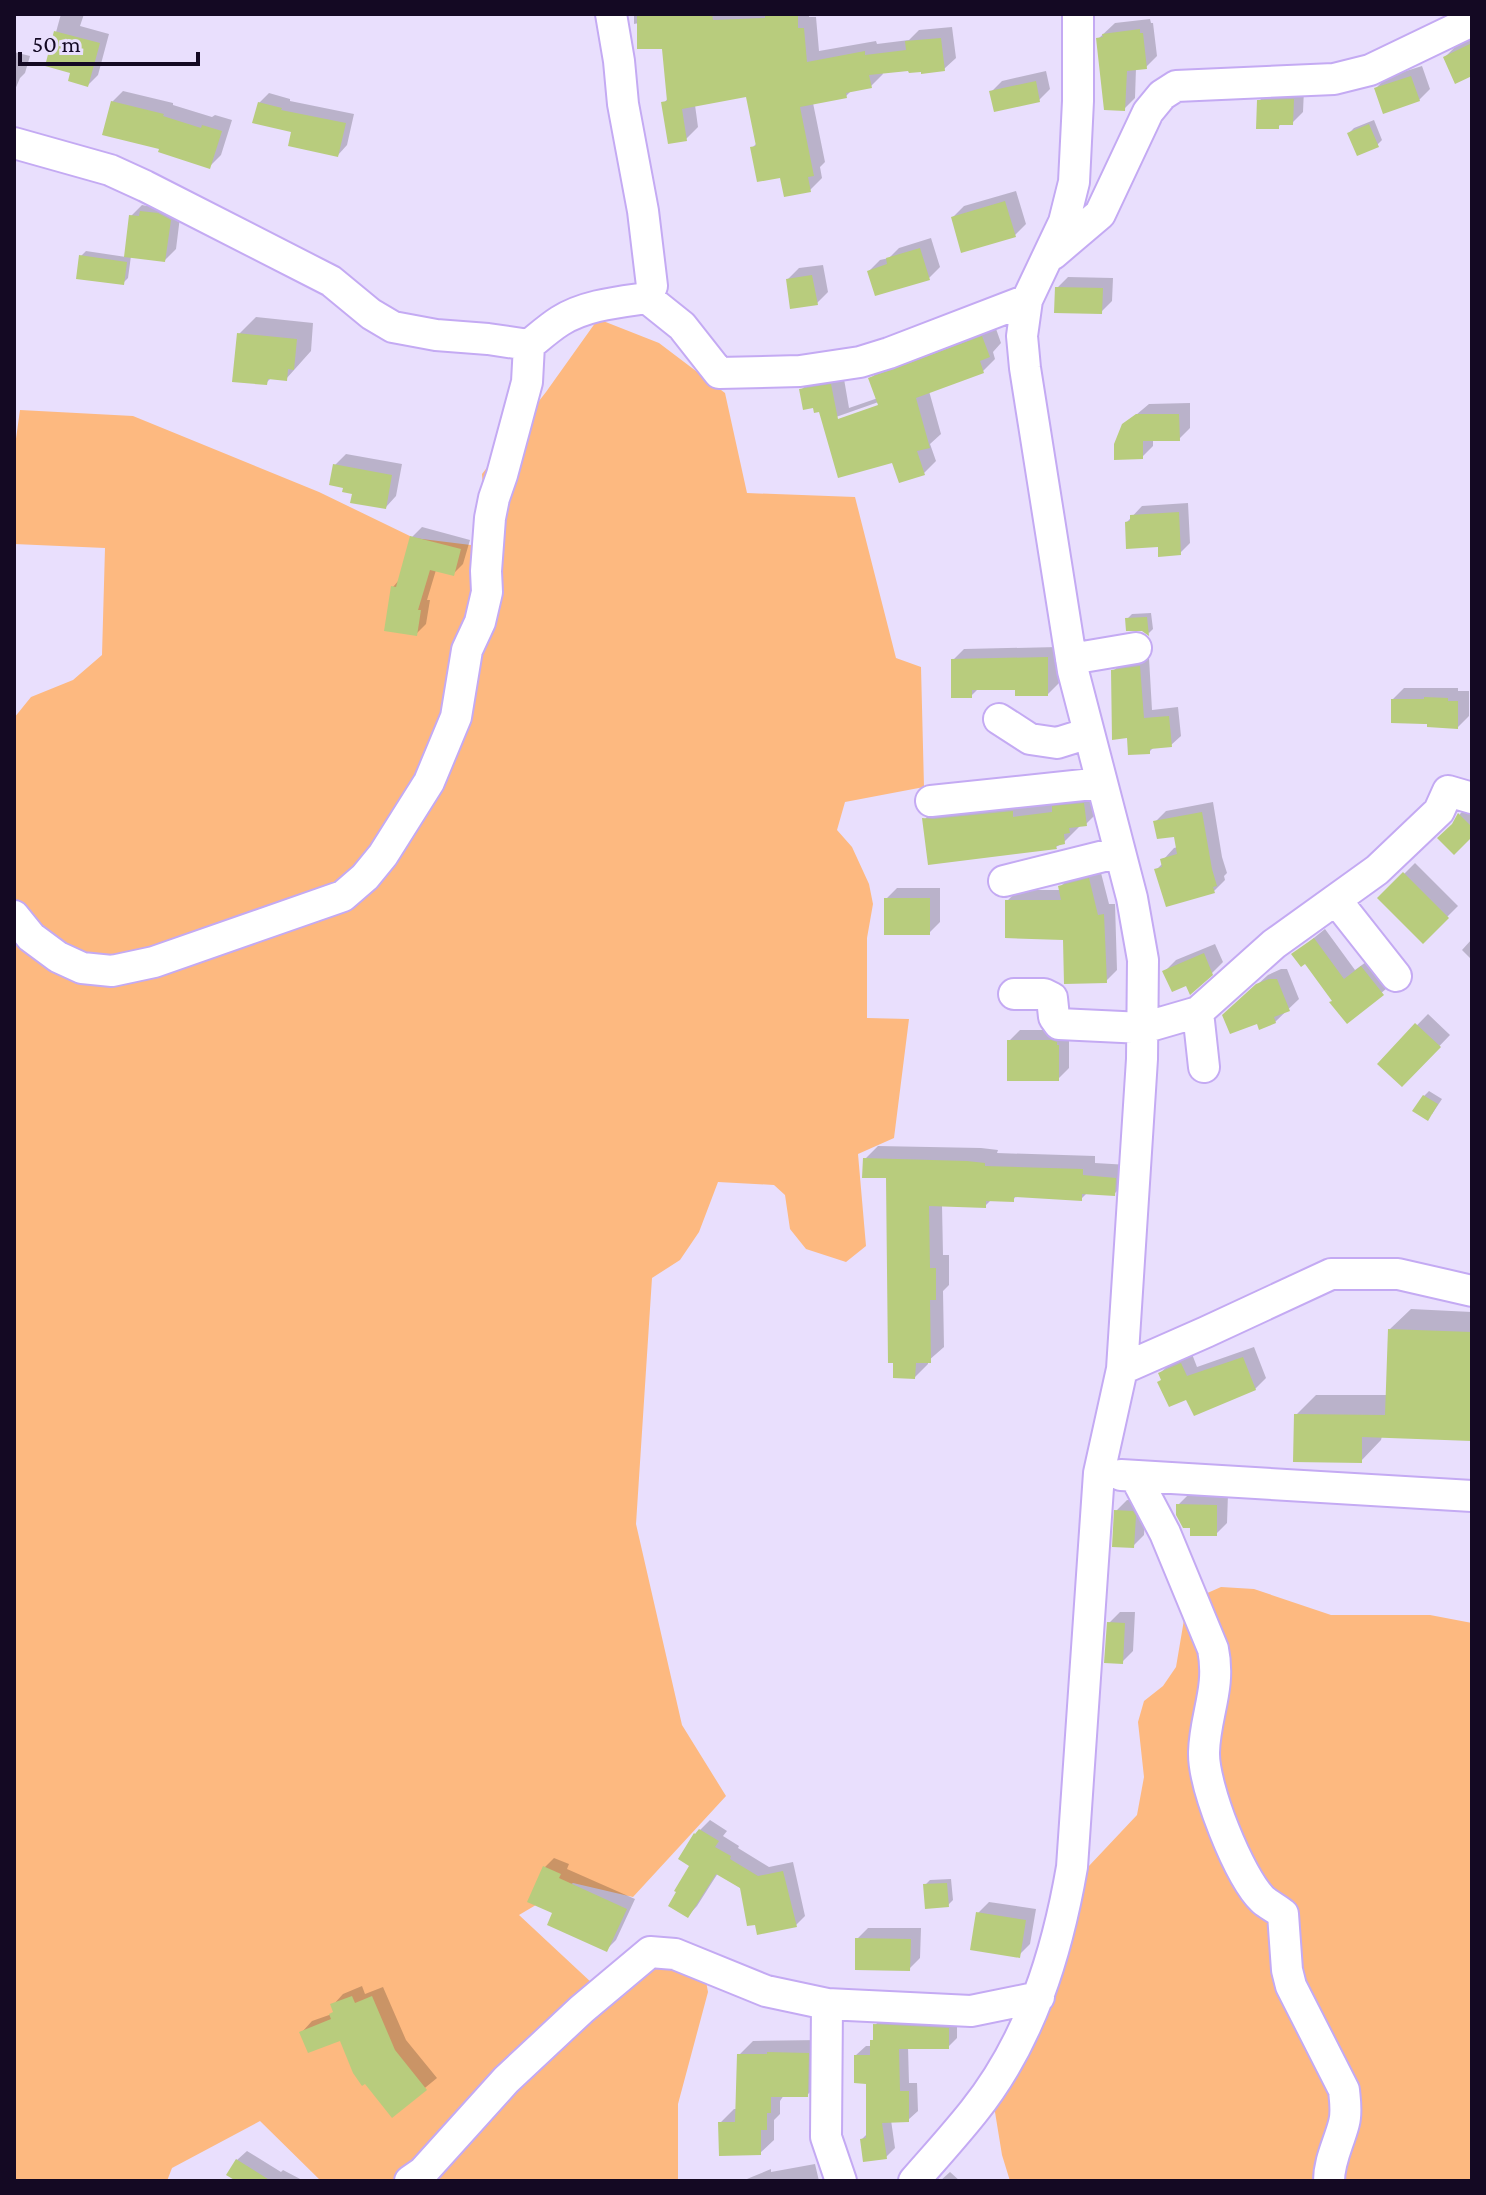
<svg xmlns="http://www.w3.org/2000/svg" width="1486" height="2195" font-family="'Crimson Pro',serif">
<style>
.green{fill:#fdb980}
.shadow{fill:#0003;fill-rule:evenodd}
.building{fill:#b8cc7d}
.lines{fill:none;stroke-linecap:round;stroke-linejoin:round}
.minor-casing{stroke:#c4aaf3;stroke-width:34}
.minor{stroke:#fff;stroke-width:30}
</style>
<rect width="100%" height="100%" fill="#e9dffd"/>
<path class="green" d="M598 319 659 343 725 393 747 493 855 497 896 658 921 667 924 787 845 802 837 830 852 847 869 884 873 904 867 938V1018L909 1019 894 1138 858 1154 866 1246 846 1262 806 1249 790 1229 785 1195 774 1185 718 1182 699 1232 680 1260 652 1278 636 1524 682 1725 726 1796 633 1897 573 1883 519 1915 593 1984 659 1964 705 1976 708 1992 678 2104V2181H321L260 2121 172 2168 167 2181H14V718L31 697 73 680 102 655 105 548 14 544V453L20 410 133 416 319 492 414 538 487 547 482 474 546 392Z
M1221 1587 1254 1589 1331 1615H1430L1472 1623V2181H1010L1002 2155 994 2106 1088 1867 1137 1815 1144 1777 1138 1722 1144 1701 1163 1686 1176 1667 1187 1602Z"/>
<path class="shadow" d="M61 14H84L80 26 109 34 98 75 88 85 73 71 47 65Z
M634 14H809V17H816L819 51 876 41 877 44 909 40 919 30 952 27 956 58 944 69 882 72 883 74 871 86 852 90 846 96 813 103 825 162 820 167 822 178 810 190 782 176 752 148 757 143 747 95 695 105 698 127 686 139 664 103 669 97 664 47 639 23 634 24Z
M1150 19 1151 23H1153L1157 56 1146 67 1136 68 1135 98 1124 109 1098 39 1115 23Z
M1472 39V74L1445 57 1456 46Z
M14 52 30 56 25 73 20 78 14 92Z
M1422 66 1430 89 1419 100 1376 88 1387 77Z
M1046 71 1050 89 1039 100 991 92 1002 81Z
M1304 89 1303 112 1292 123H1282L1278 127 1259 101 1270 90Z
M123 91 173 103V105L212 117 215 115 232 120 221 155 210 166 161 147 112 102Z
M269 93 290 99V101L354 114 347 145 338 155 293 131 259 103Z
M1374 120 1382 140 1377 145 1349 133 1354 128Z
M1016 191 1026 224 1015 235 953 217 964 206Z
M153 200 181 209 176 249 165 260 131 256 128 278 123 283 81 256 86 251 126 257 131 216 142 205 147 206Z
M931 238 940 267 929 278 869 271 880 260 889 258 899 248Z
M823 265 828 292 817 303 788 279 799 268Z
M1068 277 1113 278 1112 301 1101 312 1057 288Z
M256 317 313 323 311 351 286 379 272 377 266 383 239 334Z
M995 326 1001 343 993 352 995 359 983 371 929 391 941 434 930 444 936 461 924 473 900 481 893 460 839 475 820 410 816 411 815 406 804 408 801 390 813 378 843 373 849 408 878 398 870 379 883 367ZM887 399 888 403 836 422V417Z
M1190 403V428L1179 439H1153V446L1142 457 1124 425 1149 404Z
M346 454 402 464 396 496 386 507 354 492 335 465Z
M1188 503 1190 543 1180 553 1160 545 1127 522 1142 506Z
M422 527 470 540 463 564 453 574 436 570 427 600H430L426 624 416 634 393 587 400 579 412 537Z
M1151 613 1153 629 1149 633 1127 619 1132 614Z
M1058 647 1059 683 1048 694 1017 688H979L971 696 953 660 964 649Z
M1149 658 1152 710 1178 707 1181 736 1171 745 1154 747 1149 752 1129 736 1113 671 1123 662Z
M1404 688H1458V691H1469V716L1458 727 1393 699Z
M1101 787 1103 807 1086 824 1081 825 1064 842 1056 847 925 819 941 802Z
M1213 802 1222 857 1227 873 1224 876 1225 880 1214 891 1157 869 1163 863V860L1174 848 1178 847 1176 835 1155 822 1166 811Z
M1470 803 1472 805V834L1454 824 1460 814Z
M1415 863 1458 906 1423 941 1380 898Z
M1100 869 1109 904H1115L1117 970 1106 981 1065 938 1007 901 1018 890H1061L1060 887 1071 876Z
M897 888H940V922L929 933 886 899Z
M1325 929 1355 970 1373 957 1393 983 1347 1022 1306 961 1294 954Z
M1472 939V960L1462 950Z
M1215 944 1223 962 1212 973 1187 984 1165 971 1176 960Z
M1281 969H1287L1299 999 1275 1022H1258L1235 1005 1268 975Z
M1428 1014 1450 1035 1402 1085 1379 1064Z
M1020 1030H1063L1069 1035V1068L1058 1079 1009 1041Z
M1429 1091 1442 1099 1432 1114 1424 1096Z
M878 1146 981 1148 998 1150 997 1153 1095 1156V1163L1129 1165 1128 1180 1114 1194 1087 1193 1081 1199 1017 1195 1013 1200 992 1199 985 1206 942 1205 943 1255H949V1285L943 1291 944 1347 928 1361V1364L915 1377 888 1176 865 1159Z
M1411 1309 1472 1312V1440L1382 1436 1381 1440 1361 1461 1296 1415 1316 1395H1387L1390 1329Z
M1254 1347 1266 1378 1255 1389 1163 1380 1160 1373 1171 1363 1192 1354 1197 1367Z
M1189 1494H1228L1227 1523 1216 1534 1192 1526 1178 1505Z
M1127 1500 1144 1501 1146 1504 1144 1535 1133 1546 1116 1511Z
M1120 1612H1135L1133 1651 1122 1662 1109 1623Z
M710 1820 727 1831 723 1836 739 1846 738 1848 769 1867 793 1862 805 1916 796 1925 718 1873 697 1906 688 1916 695 1835Z
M554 1858 569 1864 567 1869 635 1899 616 1940 607 1949 554 1912 545 1867Z
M951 1879 953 1900 948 1905 925 1885 930 1880Z
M989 1902 1036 1909 1030 1944 1019 1955 978 1913Z
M868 1928H921L920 1958 909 1969 857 1939Z
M362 1986 365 1994 383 1987 406 2040 437 2078 392 2115 341 2038 302 2032 312 2021 332 2014 335 2011 333 2005 343 1994Z
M885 2016 957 2020V2038L948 2047H908L909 2083H917L918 2111 908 2120H891L895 2148 886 2157 862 2139 868 2133V2082L856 2055 866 2046H872V2041L875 2037V2025Z
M821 2040V2082L807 2095H784L780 2101V2114L774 2120V2140L760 2153 720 2123 734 2109H737L739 2055 753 2041Z
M247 2151 281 2172 283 2170 304 2181H240L237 2160Z
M815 2164 819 2181H742L771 2169V2172Z
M950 2172 960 2181H940Z"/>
<path class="building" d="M637 14H712L713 20 765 18V14H798V28H804L807 62 865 51V55L906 50 905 41 941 38 945 71 921 74V72L909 73 908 71 869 75 872 88 846 93 847 98 800 107 814 176 808 177 811 192 784 197 780 178 757 182 750 147 756 146 746 97 682 109 687 141 668 144 661 102 667 101 662 49H637Z
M1140 29V33H1143L1147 69 1127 71 1125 111 1104 110 1096 38 1103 37 1102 34Z
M54 31 100 43 88 87 68 81 70 73 45 66Z
M1472 43V76L1455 84 1443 57Z
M1411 76 1420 101 1383 114 1374 88Z
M1036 81 1040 102 994 112 989 91Z
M1294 99 1293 125H1279V129H1256L1257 100Z
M111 101 164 114 163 116 201 128 202 125 222 131 210 169 158 152 159 149 102 135Z
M258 102 282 108 281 110 346 123 338 157 288 146 291 132 252 123Z
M1369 124 1379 147 1357 156 1347 133Z
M1005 201 1016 237 961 253 951 217Z
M140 211 158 213 171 220 165 262 124 257 129 215 139 216Z
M920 248 930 280 875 296 867 271 887 264 886 258Z
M79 255 127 262 124 285 76 279Z
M812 275 818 305 790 309 786 279Z
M1055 287 1103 288 1102 314 1054 313Z
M237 333 297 339 294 370 288 369 287 381 268 379 267 385 232 382Z
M982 336 990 357 980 361 984 373 916 398 930 448 917 451 925 475 899 483 892 463 838 478 819 412 814 413 813 408 803 410 799 389 831 384 838 419 878 405 868 378Z
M1136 414H1179L1180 441H1143V459L1114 460V444L1122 424Z
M333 464 392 475 386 509 350 503 352 494 342 492 343 488 329 485Z
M1179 512 1181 555 1158 557V547L1126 549 1125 522 1130 521V515Z
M410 536 461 549 454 576 430 570 418 610H421L417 636 384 631 391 586 396 587Z
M1147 617 1149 636 1142 631H1126L1125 618Z
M1048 657V696H1015V690H972V698H951V659Z
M1140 666 1144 718 1169 716 1172 747 1150 749V754L1128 755 1127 738 1112 740 1111 670Z
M1424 697 1448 698V701H1458V729L1427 727V724H1424L1391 723V699H1424Z
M1084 803 1087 826 1069 828 1070 833 1064 834 1065 844 1056 846 1057 849 928 865 922 818 933 819 1013 811V817L1052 812V806Z
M1202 812 1212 869 1217 886 1213 887 1215 893 1166 907 1154 869 1162 867 1160 859 1177 854 1174 837 1157 839 1153 821Z
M1458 813 1472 827V837L1454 855 1437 838 1452 824Z
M1403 872 1449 918 1423 944 1377 898Z
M1089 878 1098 915 1104 914 1107 983 1064 984 1063 940 1005 938V900H1061L1058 886Z
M884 898H930V935H884Z
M1314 938 1344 979 1361 966 1384 995 1347 1024 1329 1002 1332 1001 1305 964 1301 967 1291 954Z
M1204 953 1213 975 1190 995 1186 986 1172 992 1162 971Z
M1269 979H1277L1290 1011 1274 1017 1276 1023 1259 1030 1257 1024 1230 1034 1222 1015 1256 984Z
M1415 1023 1441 1047 1402 1087 1377 1064Z
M1007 1040H1051L1057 1042V1045H1059V1081H1007Z
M1423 1095 1438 1104 1428 1121 1412 1111Z
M863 1158 967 1161 985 1163V1166L1083 1169V1175L1116 1178 1115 1196 1082 1194V1201L1014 1197V1202L986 1201V1208L929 1206 930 1268H936V1300H930L931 1363H916L915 1379 893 1378V1363H888L886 1178H862Z
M1388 1329 1472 1332V1441L1362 1437V1463L1293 1462 1294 1414 1385 1415Z
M1243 1357 1256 1390 1194 1416 1186 1400 1169 1407 1157 1382 1161 1380 1158 1373 1181 1363 1187 1376Z
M1176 1504 1217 1505V1536H1190V1528H1183L1176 1515Z
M1114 1510 1133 1511 1136 1516 1134 1548 1112 1547Z
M1107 1622 1125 1623 1123 1664 1104 1663Z
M699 1829 719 1841 715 1847 731 1856 730 1859 758 1876 783 1871 797 1927 757 1935 755 1925 747 1926 740 1888 716 1874 688 1918 668 1906 676 1892 674 1891 689 1866 678 1859 694 1833 695 1834Z
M543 1866 561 1874 559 1878 627 1909 607 1952 547 1925 552 1913 527 1902Z
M947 1883 949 1907 925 1909 923 1884Z
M976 1912 1026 1920 1020 1958 970 1950Z
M855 1938 911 1939 910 1971 855 1970Z
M352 1996 355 2003 372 1996 395 2050 427 2090 392 2118 365 2084 362 2086 353 2073 340 2041 308 2053 299 2032 331 2019 329 2014 333 2012 330 2004Z
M873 2024 949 2028V2049H899L900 2091H909V2122L882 2123 887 2159 863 2162 860 2139 866 2138V2084L854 2083V2055H870V2040H873Z
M767 2052 809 2053 808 2097H771V2113H767V2130H761V2155L719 2156 718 2122H735L737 2054H767Z
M236 2159 271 2181H236L226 2175Z"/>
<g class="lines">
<g class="minor-casing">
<path id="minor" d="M611 14 619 61 623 104 643 211 652 286 647 298
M14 143 110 170 145 186 331 281 371 314 393 327 436 335 488 339 529 345C539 337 549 328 560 321 585 305 619 302 647 298L682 326 719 373 800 371 860 362 889 353 1027 300
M1053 254 1100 214 1148 112 1162 95 1176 86 1334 79 1370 70 1472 21
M1071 659 1136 648
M999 719 1030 739 1057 743 1089 733
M931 801 1102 783
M1004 881 1120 852
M1336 900 1396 976
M14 916 31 937 58 957 82 968 112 971 154 962 343 896 365 877 383 855 429 782 456 717 467 650 480 622 487 592 486 571 490 518 494 498 502 475 527 382 529 345
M1014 994H1044L1052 998 1054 1017 1059 1024 1143 1028 1198 1012 1274 944 1377 870 1439 811 1448 791 1472 798
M1198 1012 1204 1067
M1122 1369 1206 1332 1331 1274H1398L1472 1291
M1121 1475 1472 1496
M1135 1476 1165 1533 1213 1649C1221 1688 1205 1715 1204 1752 1203 1786 1239 1877 1263 1900 1269 1905 1277 1909 1283 1914L1287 1970 1291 1986 1344 2090C1345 2101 1347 2112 1344 2123 1339 2143 1329 2160 1329 2181
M827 2004 826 2137 841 2181
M410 2181 423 2172 506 2080 582 2009 650 1952 675 1954 766 1991 827 2004 971 2011 1039 1997
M914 2181C934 2158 955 2135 974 2111 1030 2041 1057 1954 1072 1867L1099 1473 1122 1369 1142 1059 1143 960 1132 898 1073 671 1025 368 1022 336 1027 300 1064 222 1074 182 1078 101V14"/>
</g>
<use href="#minor" class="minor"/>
</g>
<rect width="1486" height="2195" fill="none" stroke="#140923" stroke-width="32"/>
<path d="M20 52v12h178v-12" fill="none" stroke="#140923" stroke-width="4"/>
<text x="32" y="52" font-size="24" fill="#140923" stroke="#e9dffd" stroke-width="6" paint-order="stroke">50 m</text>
</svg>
